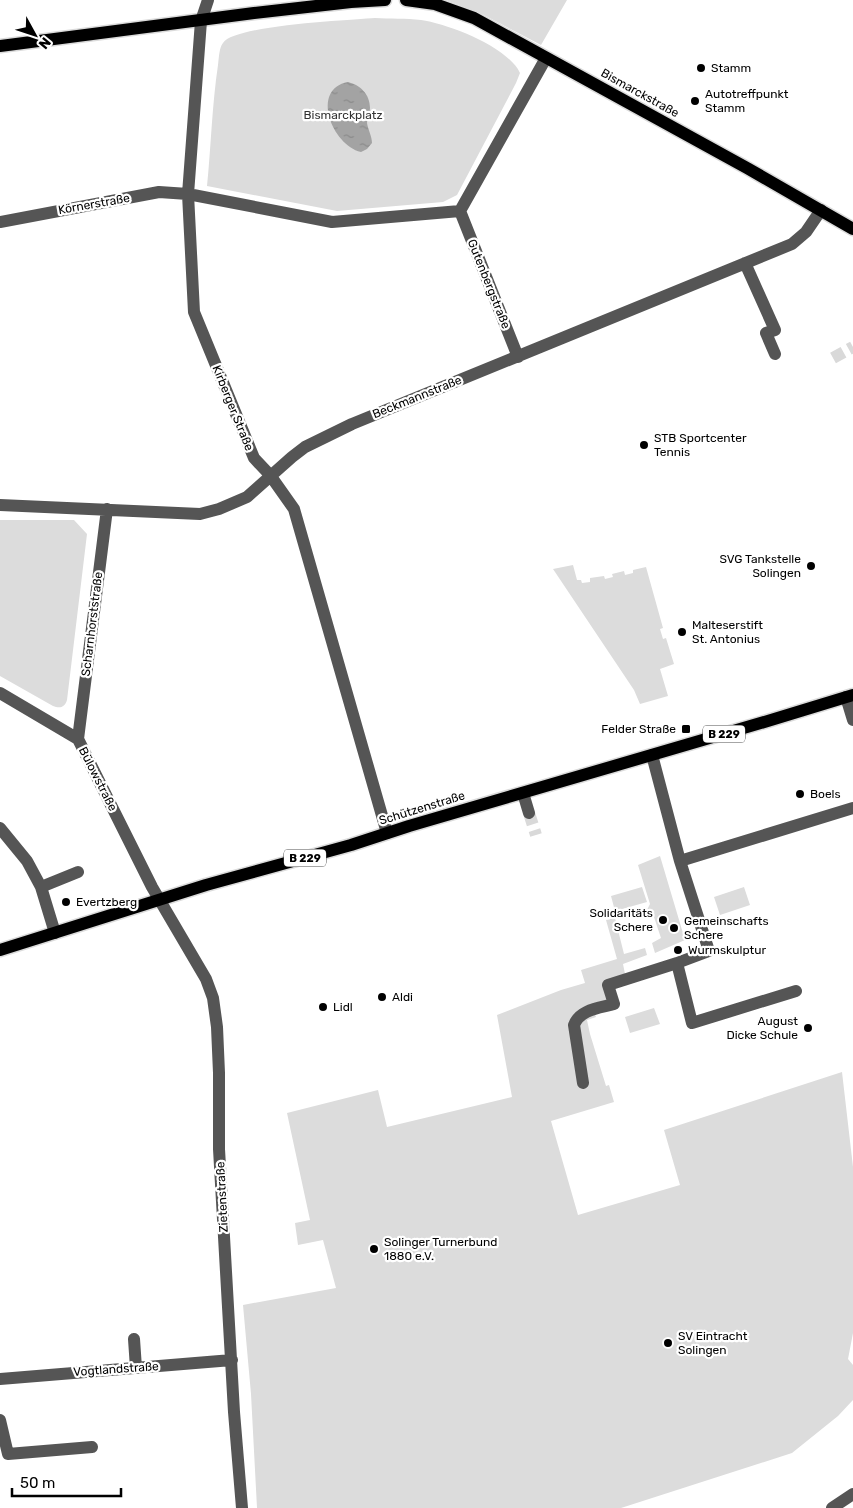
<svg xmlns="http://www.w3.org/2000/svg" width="853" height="1508" font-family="Rubik,sans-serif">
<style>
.green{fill:#dcdcdc}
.water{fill:url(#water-ripples)}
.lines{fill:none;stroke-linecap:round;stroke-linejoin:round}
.minor-tunnel{stroke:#d9d9d9;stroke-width:12;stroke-dasharray:12 6;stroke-linecap:butt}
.major-casing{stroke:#dbdbdb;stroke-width:15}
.minor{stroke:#555;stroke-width:12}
.major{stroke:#000;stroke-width:12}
.poi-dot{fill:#000;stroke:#fff;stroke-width:2}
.labels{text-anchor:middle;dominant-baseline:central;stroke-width:4.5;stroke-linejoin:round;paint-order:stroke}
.shield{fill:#fff;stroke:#4c4c4c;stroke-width:1}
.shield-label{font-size:11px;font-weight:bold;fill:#000}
.poi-label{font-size:12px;fill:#000;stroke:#fff;text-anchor:start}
.street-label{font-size:12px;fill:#000;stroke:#fff}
.park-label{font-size:12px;fill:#333;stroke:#fff}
</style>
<defs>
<pattern id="water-ripples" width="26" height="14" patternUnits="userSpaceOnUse" patternTransform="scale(1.25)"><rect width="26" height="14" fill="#a3a3a3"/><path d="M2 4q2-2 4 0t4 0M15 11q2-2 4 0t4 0" fill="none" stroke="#8b8b8b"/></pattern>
</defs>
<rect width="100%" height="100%" fill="#fff"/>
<path class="green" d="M446 0H567L541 45 484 15Z
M375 18C390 19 406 18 421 20 449 24 508 47 520 73L516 83 457 195 443 202 337 211 207 186C211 146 212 105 218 65 219 58 219 48 223 43 234 25 351 20 375 18Z
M0 520H74L87 534 67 700C65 707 60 709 53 706L0 676Z
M573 565 577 580H581L582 583 590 582V578L604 576 605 579 613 577 612 574 624 571 625 575 633 573V570L646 567 663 628 660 629 663 639 666 638 674 664 660 669 668 696 640 704 634 690 553 569Z
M660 856 685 940 655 953 652 943 661 938 654 917 646 912 650 904 638 865Z
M642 887 647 902 615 911 611 896Z
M744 887 750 905 720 915 714 897Z
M615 918 624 954 645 948 647 955 623 964 625 974 606 981 610 1001 593 1008 596 1017 587 1020 590 1034 606 1086 609 1085 614 1102 551 1121 578 1215 680 1185 664 1130 842 1072 853 1167V1333L848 1359 853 1365V1400L838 1416 792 1453 621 1508H257L251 1394 243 1305 336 1288 323 1240 298 1245 295 1223 310 1220 287 1113 378 1090 387 1127 512 1097 497 1015 561 990 585 983 581 970 617 959 606 920Z
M654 1008 660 1024 630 1033 625 1017Z"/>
<path class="water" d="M348 82C360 85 370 94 370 108 370 113 367 118 367 123 368 130 372 136 372 143L367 149 361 152C332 145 310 89 348 82Z"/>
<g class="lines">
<path class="minor-tunnel" d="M833 358 853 347
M529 813 536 835"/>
<g class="major-casing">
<path id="major" d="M406 0 435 4 474 18 747 168 853 229
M0 46 254 13 351 2 385 0
M0 950 206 885 351 845 409 826 771 720 853 695"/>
</g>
<path class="minor" d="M208 0 201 21 188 194 194 312 254 458 270 475 294 509 387 833
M460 211 518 357
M0 222 159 192 188 194 332 222 460 211 546 58
M745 263 775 330 766 333 775 354
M0 505 200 514 219 509 247 497 292 457 305 447 352 424 792 244 806 232 821 210
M0 693 78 739 152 887 206 979 213 998 217 1027 219 1073V1149L234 1412 242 1508
M846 697 853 720
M78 739 107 509
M652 755 680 861 853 808
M523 793 529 813
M0 828 27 861 41 887 55 933
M680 861 709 951 677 963 692 1023 796 991
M41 887 78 872
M583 1083 574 1025C580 1009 600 1008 614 1004L608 985 677 963
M134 1339 136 1368
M0 1379 232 1360
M0 1420 8 1454 92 1447
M832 1508 853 1494"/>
<use href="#major" class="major"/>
</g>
<g class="poi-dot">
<circle cx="701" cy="68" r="5"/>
<circle cx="695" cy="101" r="5"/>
<circle cx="644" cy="445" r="5"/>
<circle cx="811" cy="566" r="5"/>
<circle cx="682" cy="632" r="5"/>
<rect x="681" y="724" width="10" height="10" rx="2.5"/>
<circle cx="800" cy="794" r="5"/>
<circle cx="66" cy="902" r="5"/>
<circle cx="663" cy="920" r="5"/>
<circle cx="674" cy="928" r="5"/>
<circle cx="678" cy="950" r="5"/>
<circle cx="382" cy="997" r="5"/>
<circle cx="323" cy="1007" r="5"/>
<circle cx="808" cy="1028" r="5"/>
<circle cx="374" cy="1249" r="5"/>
<circle cx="668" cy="1343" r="5"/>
</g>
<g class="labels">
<g class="shield">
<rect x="703" y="725.5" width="42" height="17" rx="4"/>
<rect x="284" y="849.5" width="42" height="17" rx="4"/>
</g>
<g class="shield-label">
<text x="724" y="734">B 229</text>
<text x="305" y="858">B 229</text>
</g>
<g class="poi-label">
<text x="711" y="68">Stamm</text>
<text x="705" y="94">Autotreffpunkt<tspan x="705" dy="14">Stamm</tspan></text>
<text x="654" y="438">STB Sportcenter<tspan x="654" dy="14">Tennis</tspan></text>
<text x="801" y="559" text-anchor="end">SVG Tankstelle<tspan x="801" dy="14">Solingen</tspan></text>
<text x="692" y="625">Malteserstift<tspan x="692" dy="14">St. Antonius</tspan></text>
<text x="676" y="729" text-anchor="end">Felder Straße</text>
<text x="810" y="794">Boels</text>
<text x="76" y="902">Evertzberg</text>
<text x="653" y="913" text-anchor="end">Solidaritäts<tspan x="653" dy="14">Schere</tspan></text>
<text x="684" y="921">Gemeinschafts<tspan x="684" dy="14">Schere</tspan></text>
<text x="688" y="950">Wurmskulptur</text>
<text x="392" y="997">Aldi</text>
<text x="333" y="1007">Lidl</text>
<text x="798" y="1021" text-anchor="end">August<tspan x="798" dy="14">Dicke Schule</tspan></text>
<text x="384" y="1242">Solinger Turnerbund<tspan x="384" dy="14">1880 e.V.</tspan></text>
<text x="678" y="1336">SV Eintracht<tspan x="678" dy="14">Solingen</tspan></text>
</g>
<g class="street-label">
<text transform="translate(640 93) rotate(29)">Bismarckstraße</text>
<text transform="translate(94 204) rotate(-10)">Körnerstraße</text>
<text transform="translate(489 284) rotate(68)">Gutenbergstraße</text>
<text transform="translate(417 397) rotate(-22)">Beckmannstraße</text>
<text transform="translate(233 408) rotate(68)">Kirberger Straße</text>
<text transform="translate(92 624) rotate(-83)">Scharnhorststraße</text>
<text transform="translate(98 779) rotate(63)">Bülowstraße</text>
<text transform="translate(422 808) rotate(-17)">Schützenstraße</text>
<text transform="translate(222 1197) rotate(-93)">Zietenstraße</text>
<text transform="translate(116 1369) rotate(-4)">Vogtlandstraße</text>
</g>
<g class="park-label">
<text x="343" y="115">Bismarckplatz</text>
</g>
</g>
<g transform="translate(35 35) rotate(130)" stroke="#ffffff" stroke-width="4" paint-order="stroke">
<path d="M0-4L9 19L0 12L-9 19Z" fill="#000000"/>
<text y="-8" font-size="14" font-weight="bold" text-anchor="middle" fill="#000000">N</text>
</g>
<path d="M12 1488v8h109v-8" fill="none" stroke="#000000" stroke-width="2.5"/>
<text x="20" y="1488" font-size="15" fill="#000000" stroke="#ffffff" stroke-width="4" paint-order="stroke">50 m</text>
</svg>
